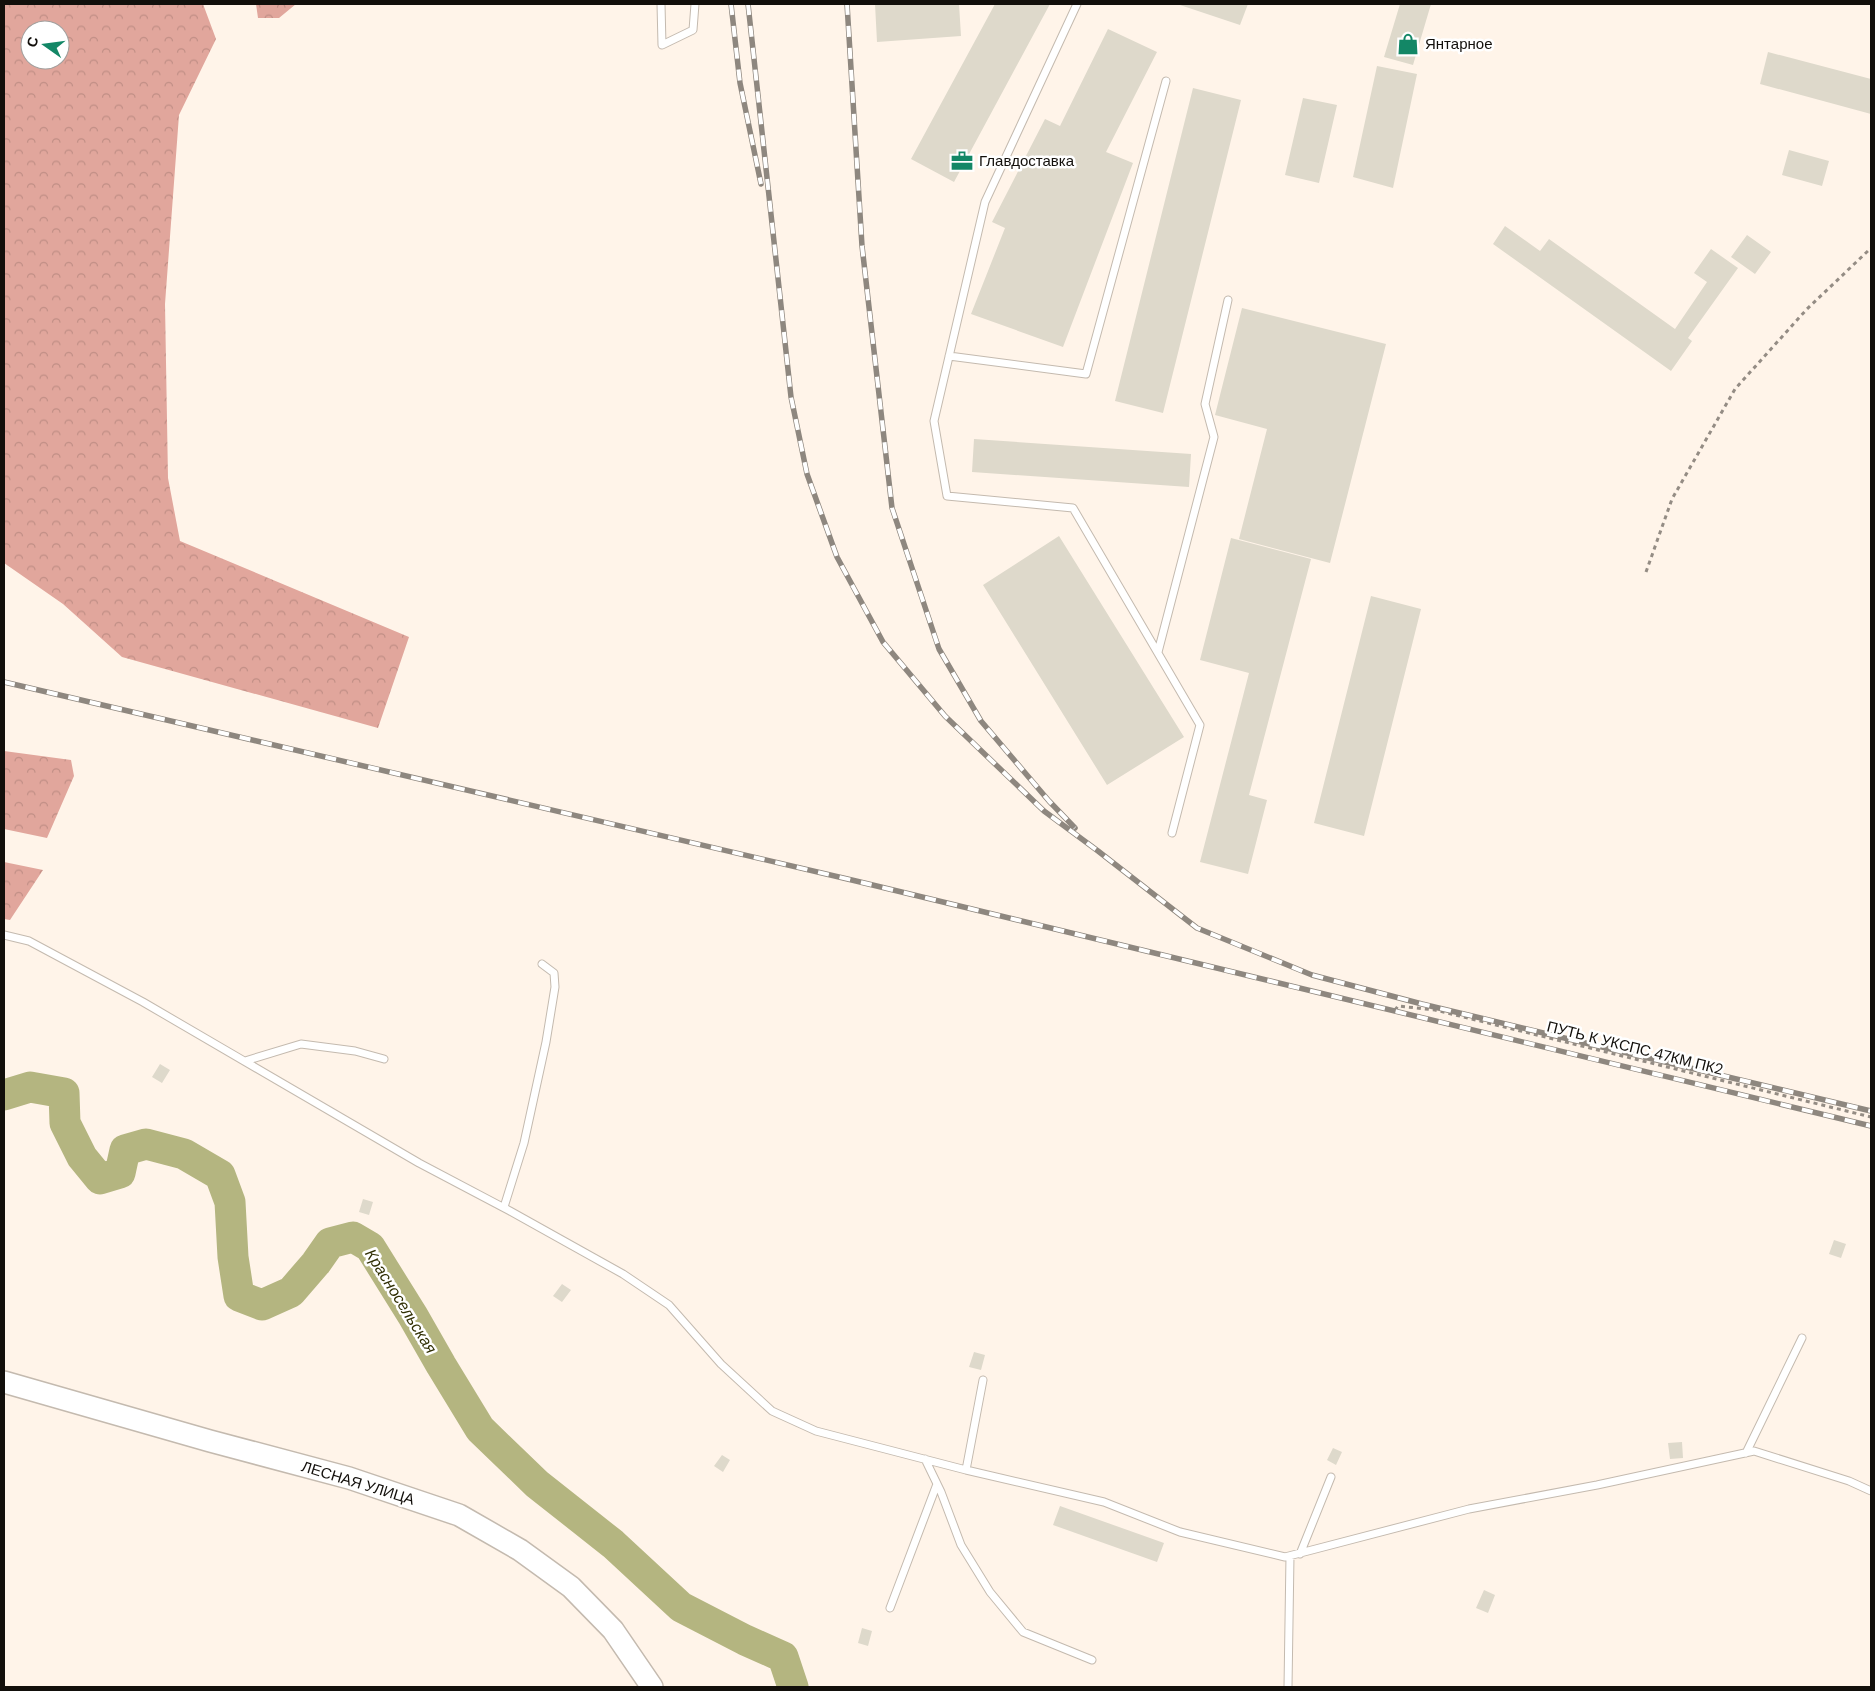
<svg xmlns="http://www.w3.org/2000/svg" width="1875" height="1691" font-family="'DM Sans',sans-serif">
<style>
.forest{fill:url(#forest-crowns);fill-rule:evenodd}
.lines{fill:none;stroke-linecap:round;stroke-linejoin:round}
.river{stroke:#b4b580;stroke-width:31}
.building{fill:#ded9cb}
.lane-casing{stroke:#c4baaf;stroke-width:9}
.primary-casing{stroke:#c4baaf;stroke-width:24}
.path{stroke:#948c84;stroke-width:3;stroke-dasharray:4 4;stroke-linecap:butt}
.lane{stroke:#fff;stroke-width:7}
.primary{stroke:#fff;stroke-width:21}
.rail-casing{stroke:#8e877f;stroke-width:5.5}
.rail{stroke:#fff;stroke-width:4;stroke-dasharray:11;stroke-linecap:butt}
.labels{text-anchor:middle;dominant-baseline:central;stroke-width:5;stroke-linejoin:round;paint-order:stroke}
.poi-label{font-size:15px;fill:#120f0b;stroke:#fff;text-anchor:start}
.street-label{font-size:15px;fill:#120f0b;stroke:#fff}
.water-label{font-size:16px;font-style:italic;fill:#2f2e03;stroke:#fff}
</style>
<defs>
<pattern id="forest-crowns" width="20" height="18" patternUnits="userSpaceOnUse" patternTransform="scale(1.25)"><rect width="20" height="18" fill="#e1a69c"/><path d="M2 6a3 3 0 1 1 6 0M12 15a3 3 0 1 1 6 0" fill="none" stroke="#c08e85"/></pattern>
</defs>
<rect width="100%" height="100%" fill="#fff4e9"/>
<path class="forest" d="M4 4H203L216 39 179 115 165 304 168 478 180 541 409 637 378 728 122 657 63 604 4 563ZM30 30H60V60H30Z
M256 4H296L279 18H258Z
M4 751 71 760 74 776 47 838 4 829Z
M4 862 43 870 10 920 4 919Z"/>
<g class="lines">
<path class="river" d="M4 1095 30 1087 64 1093 65 1123 82 1157 100 1179 120 1173 125 1150 146 1144 184 1154 220 1175 230 1202 233 1257 239 1296 262 1305 291 1292 316 1263 330 1243 353 1237 370 1247 413 1316 441 1365 480 1429 537 1484 613 1544 681 1607 745 1640 783 1657 793 1687"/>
</g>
<path class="building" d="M875 4H959L961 36 877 42Z
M995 4H1050L954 182 911 159Z
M1177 4H1248L1240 25Z
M1400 4H1431L1413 65 1384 57Z
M1108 29 1157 52 1106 152 1133 163 1063 347 971 314 1005 228 992 222 1045 119 1060 126Z
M1768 52 1871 79V114L1760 84Z
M1377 66 1417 74 1393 188 1353 177Z
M1193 88 1241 100 1163 413 1115 401Z
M1303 98 1337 105 1319 183 1285 175Z
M1789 150 1829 161 1822 186 1782 175Z
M1505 226 1540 251 1549 239 1675 329 1707 282 1694 273 1711 249 1738 268 1688 338 1692 341 1671 371 1493 244Z
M1747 235 1771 252 1755 274 1731 257Z
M1242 308 1386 344 1330 563 1239 539 1267 429 1215 415Z
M974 439 1191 454 1189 487 972 472Z
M1059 536 1184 737 1107 785 983 585Z
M1231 538 1311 559 1249 795 1267 800 1248 874 1200 862 1249 673 1200 660Z
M1371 596 1421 609 1364 836 1314 823Z
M160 1064 170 1070 162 1083 152 1077Z
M363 1199 373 1202 369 1215 359 1212Z
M1834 1240 1846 1244 1841 1258 1829 1254Z
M562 1284 571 1290 562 1302 553 1296Z
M974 1352 985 1355 981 1370 969 1367Z
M1682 1442 1683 1458 1670 1459 1668 1443Z
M1333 1448 1342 1452 1336 1465 1327 1460Z
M722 1455 730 1460 723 1472 714 1466Z
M1060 1506 1164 1543 1157 1562 1053 1525Z
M1484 1590 1495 1595 1488 1613 1476 1608Z
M862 1628 872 1631 868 1646 858 1643Z"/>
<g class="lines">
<g class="lane-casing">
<path id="lane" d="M661 4 662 45 693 30 695 4
M1077 4 985 202 934 421 947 496 1073 508 1200 725 1172 833
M949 356 1086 374 1166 81
M1158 652 1214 437 1205 404 1228 300
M4 935 29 941 143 1002 419 1163 510 1211 623 1274 669 1305 721 1364 772 1411 816 1431 966 1470 1104 1502 1180 1532 1285 1557 1469 1509 1597 1485 1754 1451 1849 1481 1871 1491
M245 1061 301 1044 355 1051 384 1059
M504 1207 524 1143 546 1042 555 987 554 973 542 964
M1746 1453 1802 1338
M925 1459 941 1492 961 1545 990 1592 1023 1632 1092 1660
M966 1470 983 1380
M1300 1554 1331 1477
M890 1608 937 1484
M1288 1687 1290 1556"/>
</g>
<g class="primary-casing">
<path id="primary" d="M4 1382 210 1441 349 1478 459 1515 520 1550 571 1587 613 1630 652 1687"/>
</g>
<path class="path" d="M1646 572 1672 499 1735 389 1807 309 1871 248
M1395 1010 1398 1006 1435 1010 1871 1117"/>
<use href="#lane" class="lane"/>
<use href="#primary" class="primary"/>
<g class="rail-casing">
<path id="rail" d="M731 4 740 83 761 184
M748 4 791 397 807 474 837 557 883 642 945 716 1044 811 1098 851 1197 928 1312 975 1422 1004 1871 1111
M847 4 862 246 892 508 939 649 981 721 1049 801 1075 828
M4 682 856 881 1871 1126"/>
</g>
<use href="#rail" class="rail"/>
</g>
<defs>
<g id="shop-bare" transform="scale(1.725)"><path d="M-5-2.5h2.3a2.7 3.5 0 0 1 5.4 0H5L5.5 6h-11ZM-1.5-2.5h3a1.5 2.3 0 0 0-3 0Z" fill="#138766" stroke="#fff" stroke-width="2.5" paint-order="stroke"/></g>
<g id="office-bare" transform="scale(1.725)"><path d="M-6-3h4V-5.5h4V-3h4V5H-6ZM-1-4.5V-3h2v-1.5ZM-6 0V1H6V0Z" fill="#138766" stroke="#fff" stroke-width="2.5" paint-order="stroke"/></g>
</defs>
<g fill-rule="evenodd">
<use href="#shop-bare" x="1408" y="44"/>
<use href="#office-bare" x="962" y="161"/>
</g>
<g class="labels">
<g class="poi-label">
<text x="1425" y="44">Янтарное</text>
<text x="979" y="161">Главдоставка</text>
</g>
<g class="street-label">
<text transform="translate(1635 1048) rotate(14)">ПУТЬ К УКСПС 47КМ ПК2</text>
<text transform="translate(358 1483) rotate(17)">ЛЕСНАЯ УЛИЦА</text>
</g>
<g class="water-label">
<text transform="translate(401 1301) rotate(58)">Красносельская</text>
</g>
</g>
<rect width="1875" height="1691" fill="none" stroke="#120f0b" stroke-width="10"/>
<g transform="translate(45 45) rotate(284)"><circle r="24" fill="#ffffff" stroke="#a09f9d"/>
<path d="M0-4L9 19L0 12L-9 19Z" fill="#138766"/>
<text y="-8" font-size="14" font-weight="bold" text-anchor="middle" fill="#120f0b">С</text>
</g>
</svg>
